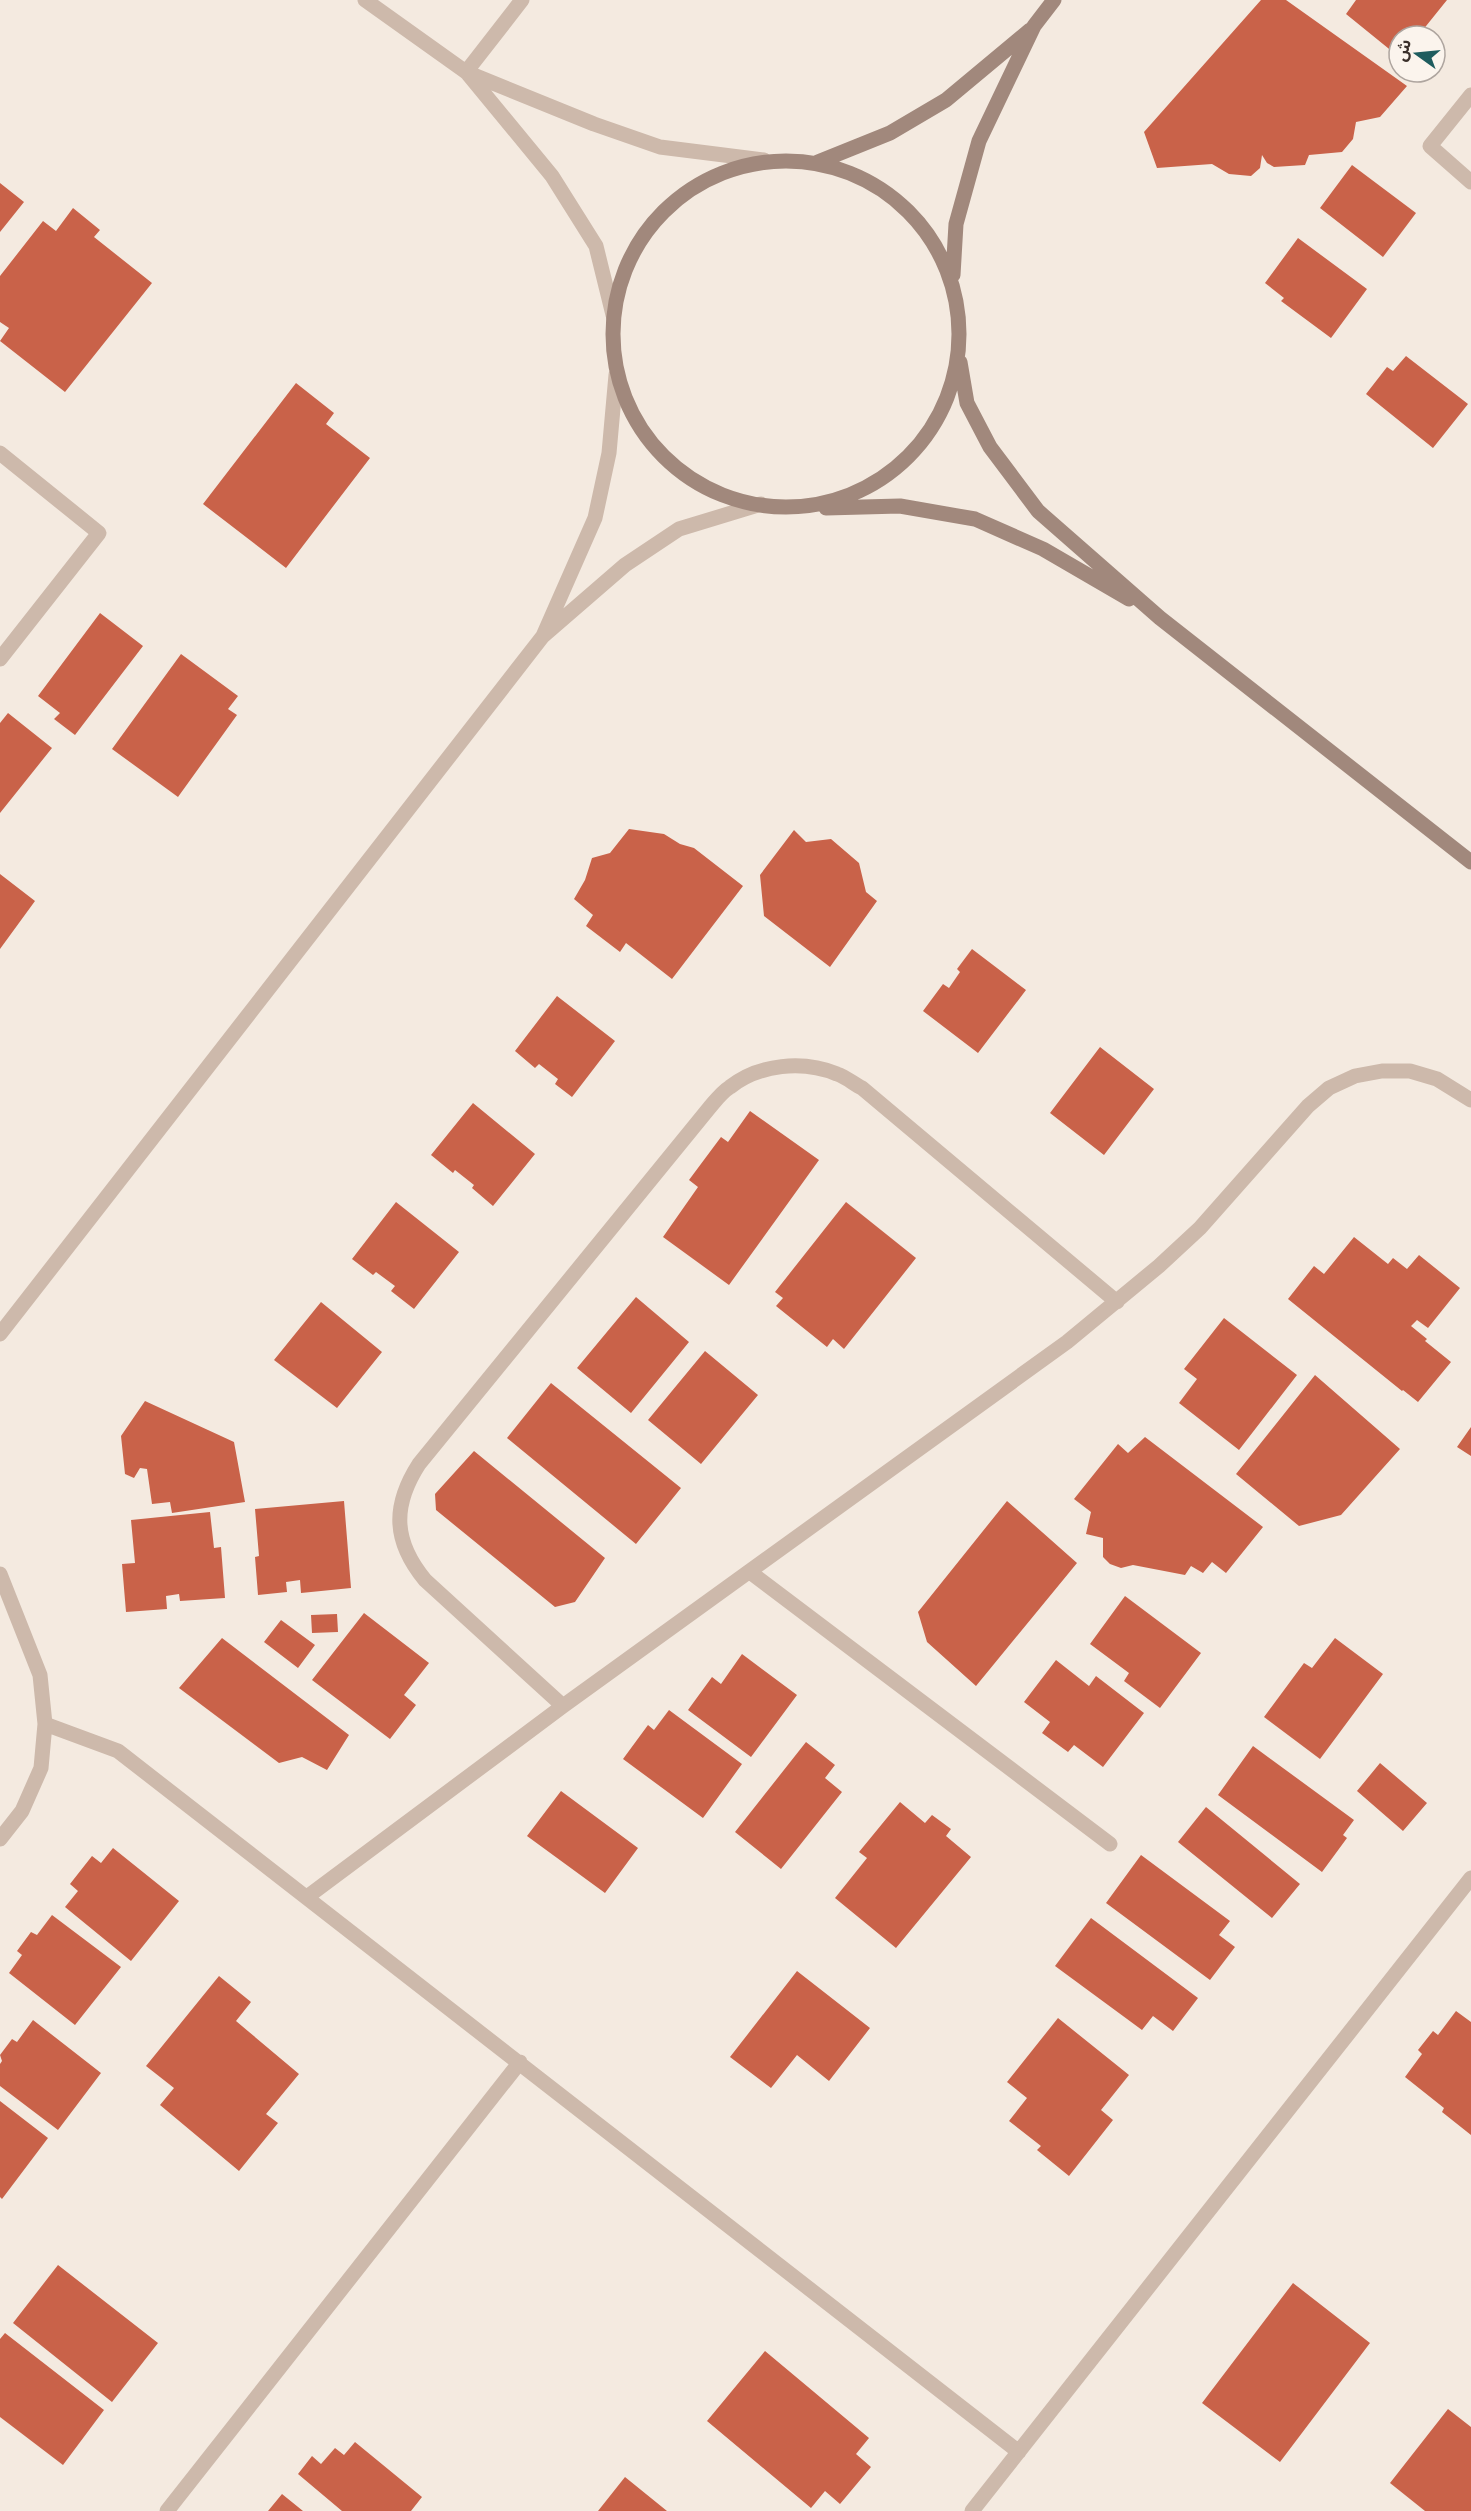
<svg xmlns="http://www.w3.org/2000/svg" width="1471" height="2511" font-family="Karla,'Noto Sans Arabic',sans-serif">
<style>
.building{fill:#c96249}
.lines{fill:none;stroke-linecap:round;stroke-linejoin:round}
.street{stroke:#cdb9ab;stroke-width:15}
.secondary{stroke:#a1887c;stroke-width:15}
</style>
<rect width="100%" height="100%" fill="#f4eae0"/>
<path class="building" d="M1261 0H1286L1407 86 1380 117 1356 122 1353 139 1342 152 1309 155 1305 165 1274 167 1267 163 1262 155 1260 168 1251 176 1229 174 1212 164 1157 168 1144 132Z
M1356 0H1447L1418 36H1399V57L1346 14Z
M1352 165 1416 213 1383 257 1320 208Z
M0 183 24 202 0 232Z
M73 208 100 230 94 237 152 283 65 392 0 341 9 328 0 322V276L43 221 56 231Z
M1298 238 1367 289 1331 338 1281 301 1284 298 1265 283Z
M1406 356 1468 404 1433 448 1366 394 1387 367 1393 371Z
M296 383 334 413 326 424 370 458 286 568 203 504Z
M100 613 143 646 75 735 54 719 60 713 38 696Z
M181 654 238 696 228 709 237 715 178 797 112 749Z
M8 713 52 748 0 813V723Z
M629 829 664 834 680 844 694 848 743 886 672 979 626 943 620 952 586 926 593 915 574 899 585 880 592 858 610 853Z
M794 830 806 842 831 839 859 863 866 892 877 901 830 967 764 916 760 875Z
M0 874 35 901 0 949Z
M972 949 1026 990 978 1053 923 1011 943 984 949 988 960 972 957 969Z
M557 996 615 1041 572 1097 555 1084 558 1079 539 1064 535 1068 515 1051Z
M1100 1047 1154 1089 1104 1155 1050 1113Z
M473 1103 535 1154 493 1206 472 1188 474 1185 455 1170 453 1173 431 1155Z
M750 1111 819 1160 729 1285 663 1237 698 1187 689 1180 721 1137 728 1142Z
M396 1202 459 1252 414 1309 391 1291 395 1286 376 1272 373 1275 352 1259Z
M846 1202 916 1258 844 1349 833 1339 827 1347 776 1306 783 1298 775 1292Z
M1354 1237 1388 1264 1393 1258 1407 1269 1419 1255 1460 1288 1428 1328 1417 1320 1411 1326 1427 1339 1425 1341 1451 1362 1418 1402 1403 1390 1402 1391 1288 1299 1314 1266 1324 1274Z
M636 1297 689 1342 631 1413 577 1368Z
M321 1302 382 1352 337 1408 274 1360Z
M1224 1318 1297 1375 1239 1450 1179 1403 1197 1379 1184 1369Z
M705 1351 758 1395 701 1464 648 1420Z
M1315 1375 1400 1449 1341 1515 1299 1526 1236 1474Z
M551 1383 681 1488 636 1544 507 1438Z
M145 1401 234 1442 245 1502 172 1513 170 1502 152 1504 147 1469 140 1468 134 1478 125 1474 121 1436Z
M1471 1427V1456L1457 1447Z
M1145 1437 1263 1527 1226 1573 1212 1562 1203 1573 1191 1566 1185 1575 1133 1565 1121 1568 1110 1564 1103 1557V1538L1086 1534 1091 1512 1074 1499 1118 1444 1128 1453Z
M474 1451 605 1558 575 1602 555 1607 436 1510 435 1494Z
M344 1501 351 1588 301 1593 300 1580 286 1582 287 1592 258 1595 255 1557 259 1556 255 1509Z
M1007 1501 1077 1563 976 1686 927 1642 918 1612Z
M210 1512 214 1548 221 1547 225 1598 180 1601 179 1594 166 1596 167 1609 126 1612 122 1564 135 1563 131 1520Z
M1125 1596 1201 1653 1160 1708 1124 1681 1129 1673 1090 1644Z
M364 1613 429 1663 404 1695 416 1705 390 1739 312 1680Z
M337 1614 338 1632 312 1633 311 1615Z
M281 1620 315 1645 298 1668 264 1642Z
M222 1638 349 1735 327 1770 302 1757 279 1763 179 1688Z
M1335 1638 1383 1674 1320 1759 1264 1717 1304 1663 1312 1668Z
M742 1654 797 1695 751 1757 688 1710 712 1677 721 1684Z
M1056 1660 1089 1686 1096 1676 1144 1713 1103 1767 1074 1745 1068 1752 1042 1733 1050 1722 1024 1702Z
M669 1710 742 1764 703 1818 623 1759 648 1725 654 1730Z
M806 1742 835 1765 825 1778 842 1792 781 1869 735 1832Z
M1253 1746 1354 1820 1343 1835 1347 1838 1322 1872 1218 1795Z
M1380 1763 1427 1803 1403 1831 1357 1791Z
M561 1791 638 1848 605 1893 527 1836Z
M900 1802 925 1823 932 1815 951 1829 946 1836 971 1857 896 1948 835 1898 867 1858 859 1852Z
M1206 1807 1300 1884 1272 1918 1178 1842Z
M113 1848 179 1901 131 1961 65 1907 78 1891 70 1884 92 1856 101 1863Z
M1141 1855 1230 1921 1219 1935 1235 1947 1210 1980 1106 1903Z
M52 1915 121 1967 75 2025 9 1973 22 1955 17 1951 31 1932 37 1935Z
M1091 1918 1198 1998 1173 2031 1153 2016 1142 2030 1055 1966Z
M797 1971 870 2028 829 2081 797 2055 771 2088 730 2057Z
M219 1976 251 2002 236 2021 299 2074 266 2114 278 2123 239 2171 160 2105 174 2088 146 2066Z
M1456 2011 1471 2022V2135L1442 2112 1444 2108 1405 2077 1422 2054 1418 2050 1433 2031 1438 2035Z
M1058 2018 1129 2075 1101 2110 1113 2120 1069 2176 1037 2150 1041 2146 1009 2121 1027 2098 1007 2082Z
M33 2020 101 2073 58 2130 0 2086V2064L2 2061 0 2055 12 2039 17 2042Z
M0 2101 48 2138 2 2199 0 2197Z
M58 2265 158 2343 112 2402 13 2323Z
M1293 2283 1370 2343 1280 2462 1202 2403Z
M5 2333 104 2410 63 2465 0 2417V2339Z
M765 2351 869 2438 856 2454 871 2467 840 2504 825 2491 811 2508 707 2421Z
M1448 2409 1471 2427V2511H1425L1390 2483Z
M355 2442 422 2497 411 2511H342L298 2474 312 2456 321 2464 335 2448 344 2455Z
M625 2477 667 2511H598Z
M282 2494 303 2511H268Z"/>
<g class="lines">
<path class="street" d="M365 0 466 72 594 124 660 147 764 160
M466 72 522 0
M468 74 552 176 596 246 613 315
M1471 95 1430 146 1471 182
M616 375 609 453 595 518 543 636 625 565 679 529 761 504
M0 453 99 533 0 659
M0 1334 543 636
M750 1572 1110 1844
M0 1574 40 1675 45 1724 41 1768 22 1811 0 1839
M563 1706 425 1580C393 1541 392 1506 419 1464L710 1107C716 1100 722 1092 730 1087 759 1064 803 1060 837 1074 846 1077 854 1084 862 1088L1117 1302
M45 1724 118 1751 1019 2452
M307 1897 563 1706 1067 1342 1159 1266 1200 1228 1308 1106 1329 1088 1355 1076 1382 1071H1410L1437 1079 1471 1100
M167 2511 520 2062
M972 2511 1471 1878"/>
<path class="secondary" d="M613 334a173 173 0 1 1 346 0a173 173 0 1 1-346 0Z
M818 162 890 133 946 100 1030 30
M953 275 956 224 979 141 1034 26 1054 0
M960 362 967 403 990 447 1038 511 1160 618 1471 862
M826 508 900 506 975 519 1043 549 1129 599"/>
</g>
<g transform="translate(1417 54) rotate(285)"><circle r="28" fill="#fbf4ed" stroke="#aea59f" stroke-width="1.5"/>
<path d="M0-4.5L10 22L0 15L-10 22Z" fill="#1e5c5e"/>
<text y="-9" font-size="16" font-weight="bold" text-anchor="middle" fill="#3a2f2a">ش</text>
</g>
</svg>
